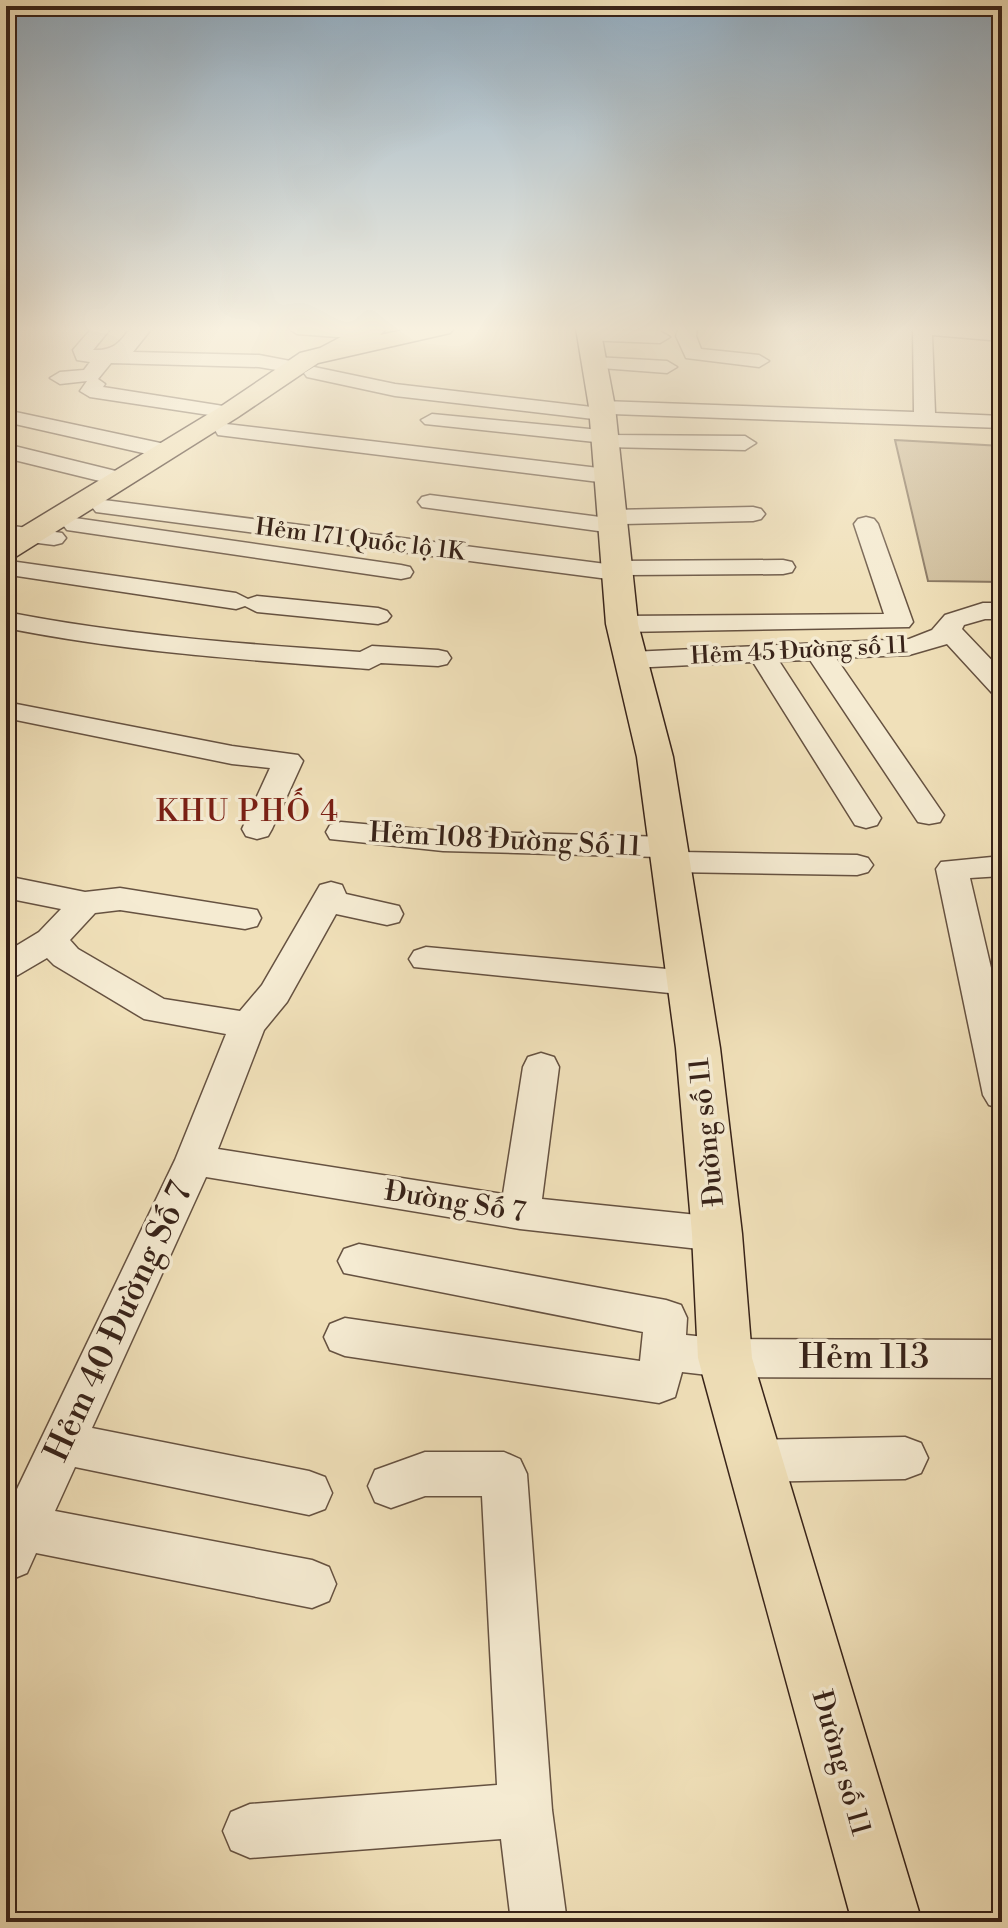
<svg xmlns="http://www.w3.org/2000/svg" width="1008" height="1928" font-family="'Libre Bodoni',serif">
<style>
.green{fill:#d1c09e;stroke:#84725c;stroke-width:2}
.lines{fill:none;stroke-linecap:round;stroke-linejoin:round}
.minor-casing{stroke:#665241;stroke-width:3}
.major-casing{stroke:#382319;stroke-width:3}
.minor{fill:#f5ebd2;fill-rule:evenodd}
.major{fill:#f0e0b9;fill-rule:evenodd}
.labels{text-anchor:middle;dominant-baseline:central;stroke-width:7;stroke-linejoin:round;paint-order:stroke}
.far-street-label{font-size:24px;fill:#382319;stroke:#f5ebd2}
.street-label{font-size:28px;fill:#382319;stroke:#f5ebd2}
.neighbourhood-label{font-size:30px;letter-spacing:2px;fill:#7a1f14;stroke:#f5ebd2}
.near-street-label{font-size:34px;fill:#382319;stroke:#f5ebd2}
</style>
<rect width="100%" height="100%" fill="#f0e0b9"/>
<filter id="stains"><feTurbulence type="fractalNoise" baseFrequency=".0025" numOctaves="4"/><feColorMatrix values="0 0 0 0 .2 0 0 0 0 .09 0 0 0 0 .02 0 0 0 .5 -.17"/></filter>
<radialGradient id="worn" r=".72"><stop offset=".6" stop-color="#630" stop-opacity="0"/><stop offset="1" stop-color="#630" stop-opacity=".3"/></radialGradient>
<path class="green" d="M895 440 1002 446V582L928 581Z"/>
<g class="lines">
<g class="minor-casing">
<path id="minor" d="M92 328H111L93 350C113 351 120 343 130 328H152L133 352 259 355 301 363 304 367 294 373 259 367 111 363 98 379 105 384 103 387 236 408 239 412 229 418 90 397 80 391 87 381 60 384 50 378 60 372 84 370 90 362 77 360 73 350Z
M288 328H367L375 333 365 339 297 334Z
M679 328H697L696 336 701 349 759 355 769 361 759 367 686 358 676 336Z
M913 328 1002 329V341L932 335 935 413 1002 416V428L612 414 609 418 602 420 395 396 307 377 304 373 314 367 395 384 592 407 602 401 914 412Z
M590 330 660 331 670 337 660 343 583 340 580 336Z
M595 357 667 361 677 367 667 373 588 367 585 363 588 359Z
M6 410 165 444 176 451 165 458 6 422Z
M432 414 600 430 610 435 745 436 756 443 745 450 605 447 595 442 425 424 421 420Z
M226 424 607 469 618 476 607 483 218 435 215 430Z
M6 444 128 474 131 479 128 484 120 486 6 458Z
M430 495 600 517 604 512 612 510 753 507 761 509 765 514 761 519 753 521 623 524 621 531 613 533 422 507 418 502 422 497Z
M104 500 606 564 616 561 783 560 792 562 795 567 792 572 783 574 627 575 616 580 96 512 92 507 96 502Z
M866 517 874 519 878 524 913 622 909 627 622 632 613 630 609 624 613 618 622 616 884 614 854 524 858 519Z
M75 518 401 565 410 567 413 572 410 577 401 579 67 530 63 525 67 520Z
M6 525 62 533 66 538 62 543 54 545 6 539Z
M10 561 236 593 248 599 257 596 378 608 387 611 391 616 387 621 378 624 257 612 245 606 236 609 10 575 6 574V562Z
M983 603H1002V619H985L964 625 962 629 1002 671V695L992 693 947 644 909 655 836 658 944 815 940 822 929 824 918 822 810 660 779 661 881 818 877 825 866 828 855 825 753 662 631 668 622 666 618 660 622 654 631 652 909 639 932 630 945 615Z
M6 612C123 635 241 644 360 652L372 646 438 650 447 652 451 658 447 664 438 666 381 663 369 669C247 660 126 652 6 628Z
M6 702 232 746 298 755 303 761 272 829 268 836 257 839 246 836 242 829 270 768 232 764 6 718Z
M341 822 443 831 669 837 680 840 685 847 681 852 857 855 868 858 873 865 868 872 857 875 671 872 660 869 655 862 659 857 443 851 330 839 326 832 330 825Z
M1002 856V876L970 878 1002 1015V1109L989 1105 983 1095 936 869 941 862Z
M6 876 85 892 120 888 257 910 261 918 257 926 245 929 120 910 95 913 70 940 78 949 164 999 240 1011 262 985 320 885 331 882 342 885 346 894 399 906 403 914 399 922 387 925 336 914 287 1002 264 1030 218 1149 503 1194 523 1067 528 1057 541 1053 554 1057 559 1067 542 1199 717 1217 731 1222 737 1234 731 1246 717 1251 520 1229 206 1177 92 1428 309 1471 325 1477 332 1493 325 1509 309 1515 75 1467 55 1511 312 1560 329 1567 336 1584 329 1601 312 1608 36 1553 27 1573 10 1580 6 1578V1512L175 1160 226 1034 144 1019 54 965 47 958 18 975 6 979V952L39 932 61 909 6 898Z
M426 947 689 971 701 974 706 983 701 992 689 995 414 967 409 959 414 951Z
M359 1244 666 1300 681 1305 687 1318 686 1335 725 1339 1002 1340V1378L725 1377 682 1372 675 1397 659 1403 345 1356 330 1350 324 1337 330 1324 345 1318 640 1361 643 1332 344 1273 338 1261 344 1249Z
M905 1437 921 1443 928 1458 921 1473 905 1479 755 1482 739 1476 732 1461 739 1446 755 1440Z
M425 1452H504L520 1459 527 1474 552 1810 567 1922H511L501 1839 250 1858 231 1850 223 1831 231 1812 250 1804 497 1785 482 1496H425L391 1508 375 1502 368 1486 375 1470Z"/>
</g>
<g class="major-casing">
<path id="major" d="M358 328H387L380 335 412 328H454L450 333 318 363 238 417 17 556 6 559V537L220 407 300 353 320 348Z
M576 328H600L615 407 638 624 673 757 720 1048 742 1234 752 1358 922 1922H852L698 1358 692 1234 676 1048 637 757 606 624 589 407Z"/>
</g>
<use href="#minor" class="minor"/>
<use href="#major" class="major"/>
</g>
<linearGradient id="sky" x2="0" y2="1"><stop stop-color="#92acc0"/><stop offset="0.55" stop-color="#f8f1e0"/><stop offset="1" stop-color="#f8f1e0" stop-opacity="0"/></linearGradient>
<rect width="1008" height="598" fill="url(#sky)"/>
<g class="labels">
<g class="far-street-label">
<text transform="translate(360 540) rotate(7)">Hẻm 171 Quốc lộ 1K</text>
<text transform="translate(799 651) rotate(-3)">Hẻm 45 Đường số 11</text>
</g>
<g class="street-label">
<text transform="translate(505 840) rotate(3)">Hẻm 108 Đường Số 11</text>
<text transform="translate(707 1132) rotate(-96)">Đường số 11</text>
<text transform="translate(455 1202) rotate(9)">Đường Số 7</text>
<text transform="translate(841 1763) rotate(74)">Đường số 11</text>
</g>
<g class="neighbourhood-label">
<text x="248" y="812">KHU PHỐ 4</text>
</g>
<g class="near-street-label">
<text transform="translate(119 1322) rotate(-65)">Hẻm 40 Đường Số 7</text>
<text x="864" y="1358">Hẻm 113</text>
</g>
</g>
<rect width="1008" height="1928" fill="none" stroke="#f0e0b9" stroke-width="32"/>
<rect x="8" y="8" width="992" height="1912" fill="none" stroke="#382319" stroke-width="4"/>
<rect x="16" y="16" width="976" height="1896" fill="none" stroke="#382319" stroke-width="2"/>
<rect width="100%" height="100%" filter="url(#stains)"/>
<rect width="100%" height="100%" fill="url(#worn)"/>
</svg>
